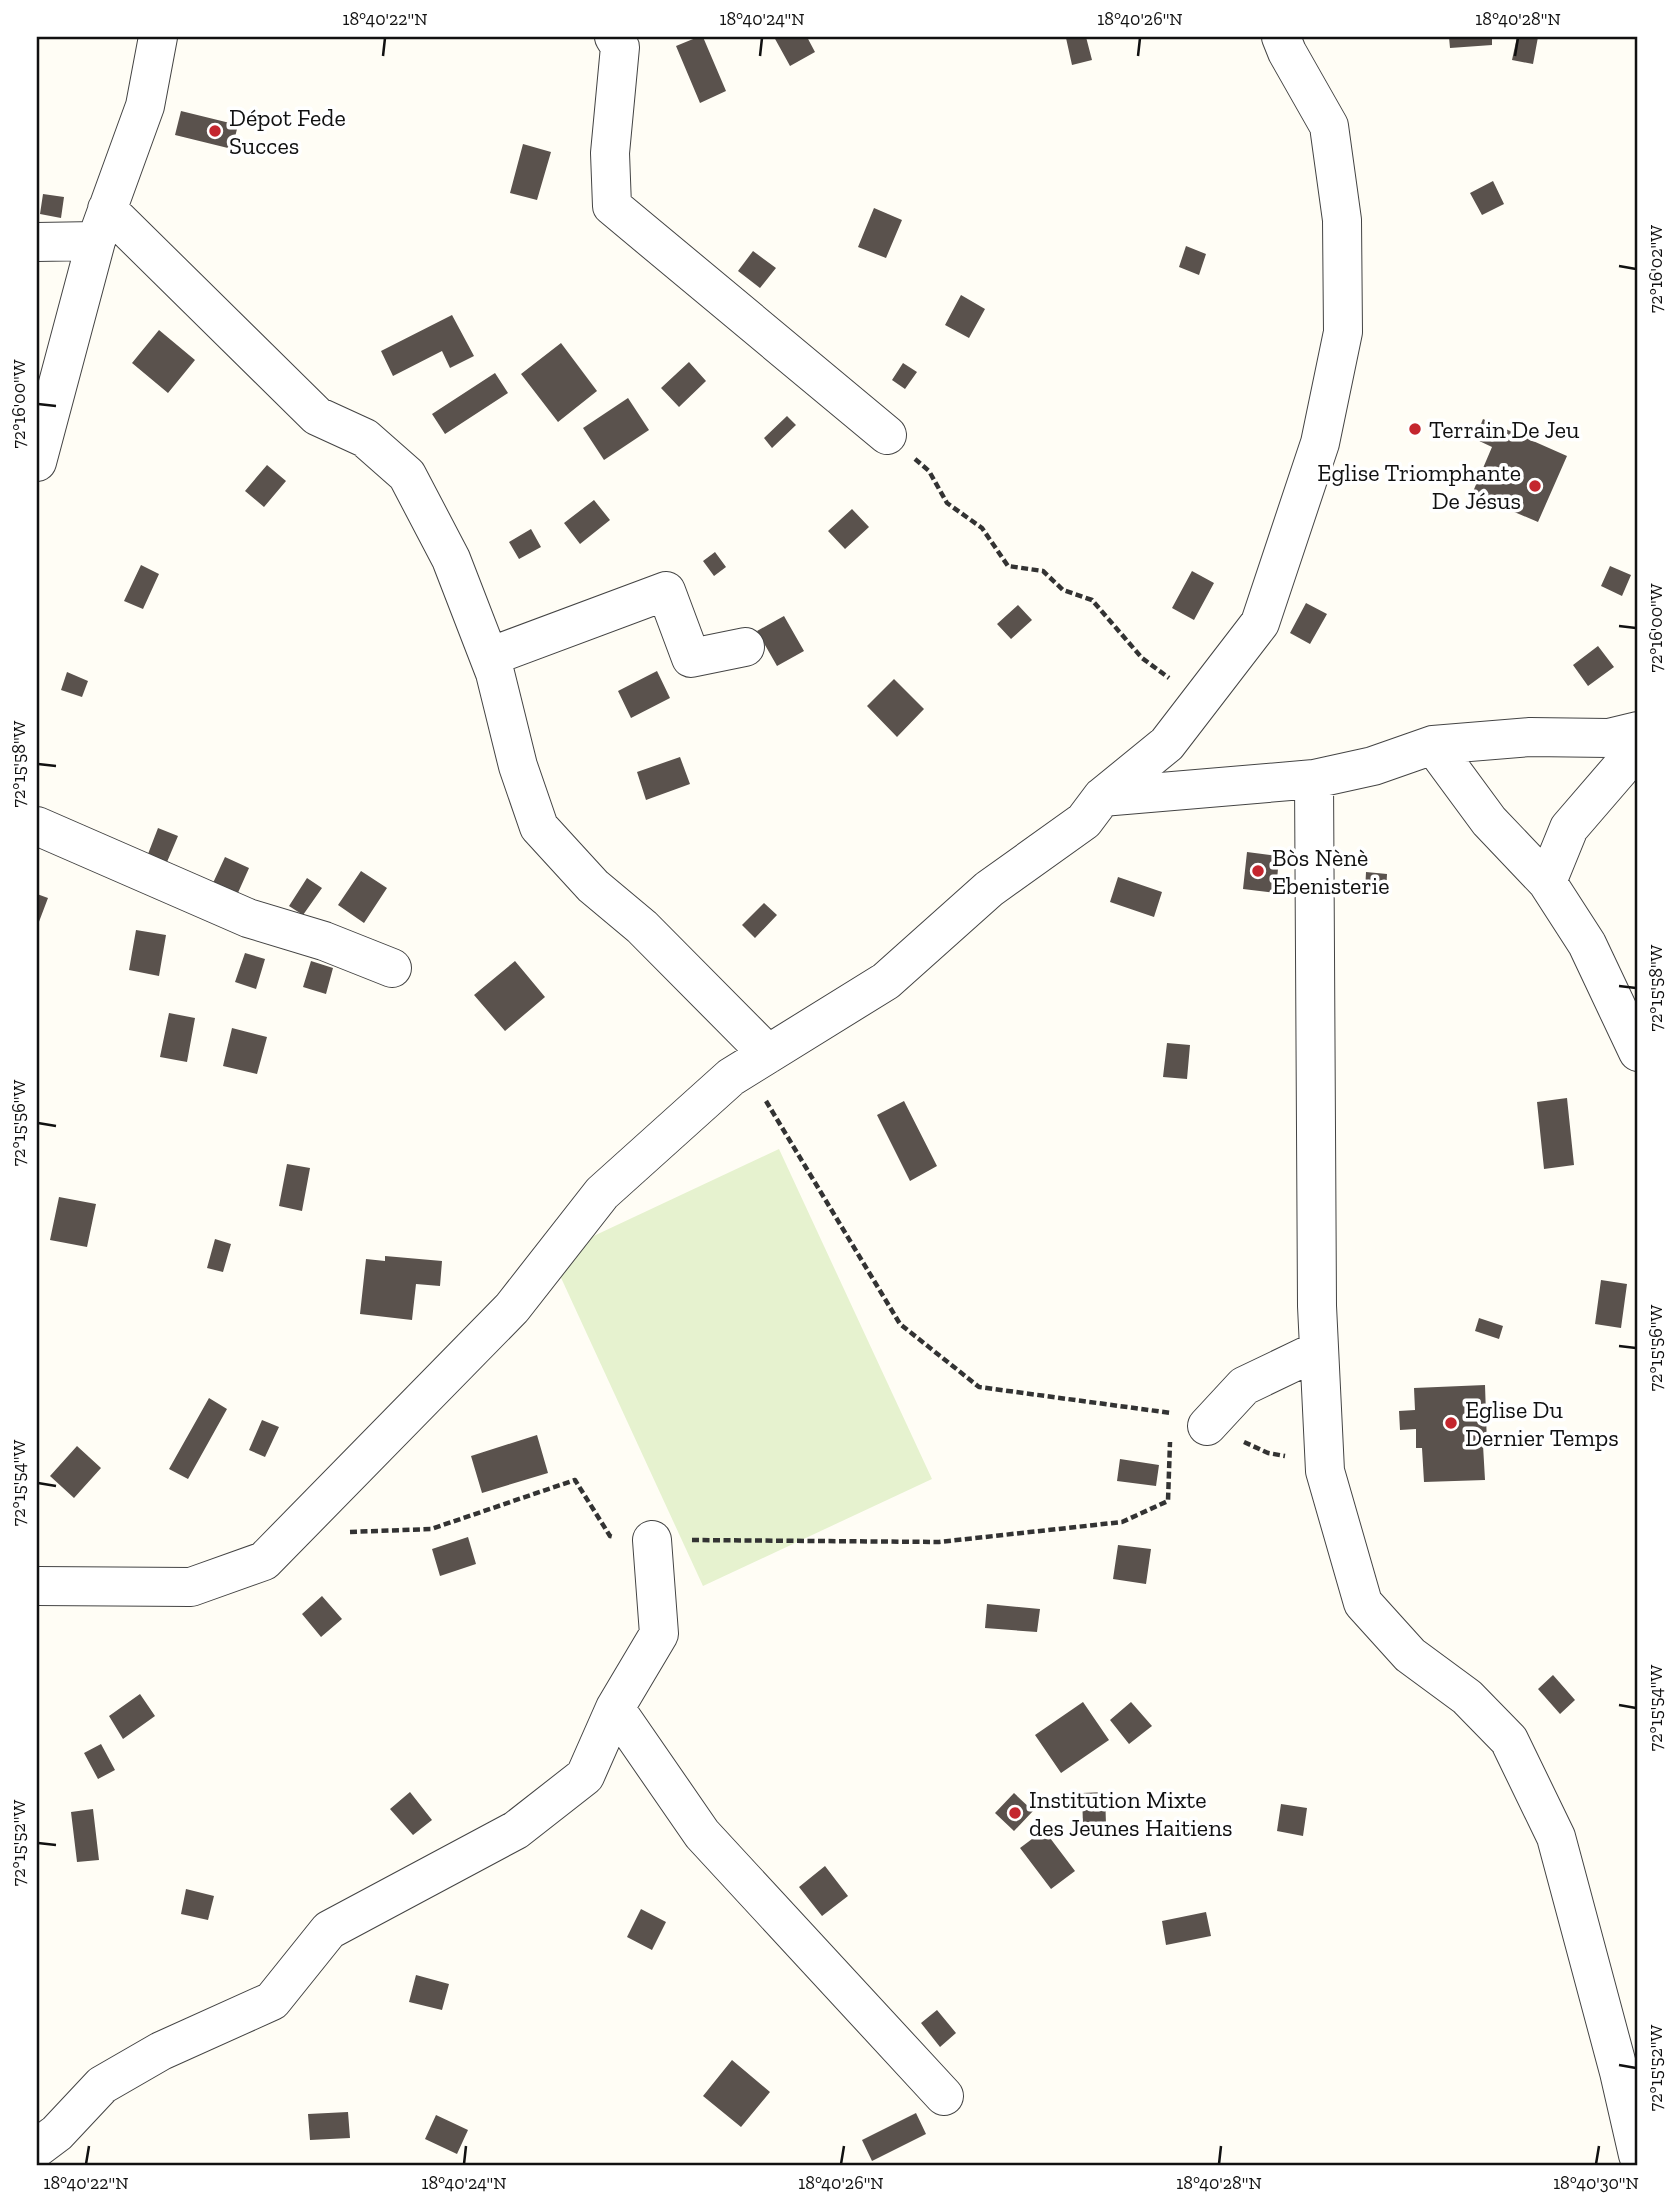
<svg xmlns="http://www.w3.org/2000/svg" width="1675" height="2202" font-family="'Zilla Slab',serif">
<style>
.pitch{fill:#e6f2cf}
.building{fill:#5a524d}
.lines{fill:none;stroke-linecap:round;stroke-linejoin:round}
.minor-casing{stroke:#444;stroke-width:40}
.path{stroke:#333;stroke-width:4.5;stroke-dasharray:7 3.5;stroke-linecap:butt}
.minor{stroke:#fff;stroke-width:38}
.ticks{fill:none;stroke:#111;stroke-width:2.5}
.poi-dot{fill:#c4262e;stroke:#fff;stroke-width:2.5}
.labels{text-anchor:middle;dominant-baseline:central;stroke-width:7;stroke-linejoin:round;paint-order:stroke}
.poi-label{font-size:24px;fill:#111;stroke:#fff;text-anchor:start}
.neatline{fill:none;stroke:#111;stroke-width:2.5}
.ticks-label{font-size:18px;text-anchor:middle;fill:#111}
</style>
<rect width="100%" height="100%" fill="#fffdf5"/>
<path class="pitch" d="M779 1149 932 1479 703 1586 551 1256Z"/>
<path class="building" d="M698 37H703L726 91 700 103 676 46Z
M774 37H807L815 52 790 66Z
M1086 37 1092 60 1072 65 1066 38Z
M1449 37H1492V45L1450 48Z
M1517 37H1538L1533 64 1512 60Z
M181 111 238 125 232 149 175 135Z
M523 144 551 152 537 200 510 193Z
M1493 181 1504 204 1482 215 1470 193Z
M43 194 64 197 61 218 40 214Z
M874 208 902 220 886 258 858 247Z
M1186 246 1206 254 1199 275 1179 267Z
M753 251 776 268 760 288 738 271Z
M961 295 985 309 969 338 945 325Z
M452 315 474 356 450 368 442 351 393 376 381 351Z
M159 330 195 360 168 393 132 363Z
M561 343 597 391 558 422 521 374Z
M689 362 706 381 679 407 661 388Z
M903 363 917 372 905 389 892 380Z
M495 373 508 393 445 434 432 414Z
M628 398 649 430 604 460 583 428Z
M787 416 796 425 772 448 764 438Z
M1483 419 1567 456 1538 522 1472 494 1492 447 1475 439Z
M267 465 286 481 264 507 245 491Z
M594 500 610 520 580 544 564 523Z
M852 509 869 527 845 549 828 531Z
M531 529 541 547 519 559 509 542Z
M715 552 726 567 714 576 703 561Z
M141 565 159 574 143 609 124 601Z
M1610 566 1631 575 1622 596 1601 586Z
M1192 571 1214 583 1194 620 1172 608Z
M1306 603 1327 614 1310 644 1290 633Z
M1018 605 1032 620 1011 639 997 624Z
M784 616 804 651 777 666 757 631Z
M1598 646 1614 667 1588 686 1573 665Z
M657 671 670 698 631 718 618 691Z
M67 672 88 681 82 697 61 690Z
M894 679 924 709 897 737 867 706Z
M680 757 690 784 646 800 637 772Z
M158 828 178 836 167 862 148 854Z
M1247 852 1279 856 1276 893 1243 889Z
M225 857 249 868 237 895 213 883Z
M361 871 387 888 364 923 338 905Z
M1366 872 1387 874 1386 893 1365 892Z
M1118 877 1162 892 1154 917 1110 902Z
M307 878 322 888 303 915 289 906Z
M37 894 48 898 37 927Z
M764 903 777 915 755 938 742 925Z
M136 930 166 935 159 976 129 970Z
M245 953 265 959 256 989 235 982Z
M311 961 333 968 326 994 303 987Z
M515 961 545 997 505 1031 474 995Z
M169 1013 195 1018 187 1062 160 1057Z
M232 1028 267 1037 257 1074 223 1066Z
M1167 1043 1190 1045 1187 1079 1163 1077Z
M1567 1098 1574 1165 1544 1169 1537 1102Z
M904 1101 937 1166 910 1181 877 1115Z
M287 1164 310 1168 302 1211 279 1206Z
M59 1197 96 1204 87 1247 50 1240Z
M215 1239 231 1244 223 1272 207 1268Z
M385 1256 442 1261 440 1286 416 1284 412 1320 360 1314 366 1259 385 1261Z
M1601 1280 1627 1284 1621 1328 1595 1324Z
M1479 1318 1503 1326 1499 1339 1475 1331Z
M1485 1385 1487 1445H1483L1485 1480 1424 1482 1422 1448H1416V1429L1400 1430 1399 1411 1415 1410 1414 1388Z
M209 1398 227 1409 188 1479 169 1469Z
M262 1420 279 1427 265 1457 249 1450Z
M537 1435 548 1473 482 1493 471 1456Z
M77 1446 101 1468 74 1498 50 1476Z
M1120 1459 1159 1465 1156 1486 1117 1481Z
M468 1537 476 1564 440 1576 432 1549Z
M1118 1545 1151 1549 1146 1584 1113 1579Z
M322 1596 342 1619 321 1637 302 1614Z
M987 1604 1040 1609 1037 1632 985 1628Z
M1553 1675 1575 1700 1560 1714 1538 1689Z
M140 1694 155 1716 123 1739 109 1716Z
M1083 1702 1109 1740 1061 1773 1035 1735Z
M1131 1702 1152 1726 1129 1744 1110 1720Z
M101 1744 115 1770 98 1779 84 1753Z
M410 1792 432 1820 413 1835 390 1809Z
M1105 1792 1106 1825 1083 1826 1082 1793Z
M1014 1793 1033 1811 1014 1831 995 1813Z
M1281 1804 1307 1808 1303 1836 1277 1831Z
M93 1809 99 1860 77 1862 71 1812Z
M1044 1830 1075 1871 1051 1889 1020 1848Z
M825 1866 848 1896 822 1916 799 1887Z
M186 1889 214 1896 208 1920 181 1914Z
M641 1909 666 1922 652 1950 627 1937Z
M1206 1912 1211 1936 1166 1945 1162 1921Z
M416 1975 449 1984 442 2010 409 2002Z
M937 2010 956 2033 940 2047 921 2023Z
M732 2060 770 2092 741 2127 703 2096Z
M348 2112 350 2138 310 2140 308 2114Z
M916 2113 926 2134 872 2161 862 2140Z
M436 2115 468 2130 457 2154 425 2139Z"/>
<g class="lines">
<g class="minor-casing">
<path id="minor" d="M614 37 620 47 610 153 612 206 887 435
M107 209 317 416 365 438 407 475 451 559 495 673 518 766 539 827 593 886 642 927 768 1054
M37 242 96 241
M37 462 96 241 145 106 158 37
M489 657 666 591 691 658 745 647
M1433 745 1489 821 1547 882
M1638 753 1625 763 1569 828 1547 882 1587 944 1638 1052
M1314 779 1317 1306 1325 1471 1363 1603 1410 1655 1467 1697 1509 1740 1556 1837 1619 2072 1638 2155
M1102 797 1167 744 1260 623 1320 443 1343 332 1342 220 1329 126 1287 52 1281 37
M37 826 248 918 324 941 392 968
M1207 1426 1244 1386 1319 1350
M37 1586 191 1587 264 1561 512 1308 602 1193 731 1077 886 981 989 889 1084 821 1102 797 1314 779 1373 766 1433 745 1530 737 1609 738 1638 731
M615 1708 702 1834 944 2096
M37 2148 57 2133 102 2085 161 2051 272 2001 329 1930 516 1830 585 1776 615 1708 659 1634 652 1540"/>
</g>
<path class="path" d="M915 459 929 471 947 503 982 528 1008 566 1043 571 1063 590 1092 600 1142 658 1169 678
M766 1101 900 1324 979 1387 1171 1413
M1244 1442 1268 1453 1285 1456
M350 1532 431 1529 575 1480 610 1536 614 1537
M692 1540 939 1542 1122 1522 1168 1501 1170 1442"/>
<use href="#minor" class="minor"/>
</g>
<path class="ticks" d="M383 56 385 38M760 56 762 38M1138 56 1140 38M1515 56 1518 38M1619 266 1636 269M38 404 56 406M1619 626 1636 628M38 764 56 766M1619 986 1636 988M38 1123 56 1126M1619 1346 1636 1348M38 1483 56 1486M1619 1705 1636 1708M38 1843 56 1845M1619 2065 1636 2068M86 2164 89 2146M464 2164 466 2146M841 2164 844 2146M1219 2164 1221 2146M1596 2164 1599 2146"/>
<g class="poi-dot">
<circle cx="215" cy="131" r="7"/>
<circle cx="1415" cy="429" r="7"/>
<circle cx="1535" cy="486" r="7"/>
<circle cx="1258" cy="871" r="7"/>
<circle cx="1451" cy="1423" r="7"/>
<circle cx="1015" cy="1813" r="7"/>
</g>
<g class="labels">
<g class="poi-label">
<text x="229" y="117">Dépot Fede<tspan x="229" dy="28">Succes</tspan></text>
<text x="1429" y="429">Terrain De Jeu</text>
<text x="1521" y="472" text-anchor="end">Eglise Triomphante<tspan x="1521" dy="28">De Jésus</tspan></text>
<text x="1272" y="857">Bòs Nènè<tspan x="1272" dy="28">Ebenisterie</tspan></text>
<text x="1465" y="1409">Eglise Du<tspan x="1465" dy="28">Dernier Temps</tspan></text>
<text x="1029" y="1799">Institution Mixte<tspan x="1029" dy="28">des Jeunes Haitiens</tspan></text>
</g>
</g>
<rect width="1675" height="2202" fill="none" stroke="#ffffff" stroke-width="77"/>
<rect x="38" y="38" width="1598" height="2126" class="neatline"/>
<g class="ticks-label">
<text x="385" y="25">18°40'22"N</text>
<text x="762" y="25">18°40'24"N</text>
<text x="1140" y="25">18°40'26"N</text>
<text x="1518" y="25">18°40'28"N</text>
<text transform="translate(1656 269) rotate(-90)" y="6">72°16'02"W</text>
<text transform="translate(19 404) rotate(-90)" y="6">72°16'00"W</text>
<text transform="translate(1656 628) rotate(-90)" y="6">72°16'00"W</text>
<text transform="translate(19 764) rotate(-90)" y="6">72°15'58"W</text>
<text transform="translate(1656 988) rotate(-90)" y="6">72°15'58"W</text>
<text transform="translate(19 1123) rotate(-90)" y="6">72°15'56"W</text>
<text transform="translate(1656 1348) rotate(-90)" y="6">72°15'56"W</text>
<text transform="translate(19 1483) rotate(-90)" y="6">72°15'54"W</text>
<text transform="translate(1656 1708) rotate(-90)" y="6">72°15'54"W</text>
<text transform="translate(19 1843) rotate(-90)" y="6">72°15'52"W</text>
<text transform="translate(1656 2068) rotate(-90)" y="6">72°15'52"W</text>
<text x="86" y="2189">18°40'22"N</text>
<text x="464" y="2189">18°40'24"N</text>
<text x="841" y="2189">18°40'26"N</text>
<text x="1219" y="2189">18°40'28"N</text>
<text x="1596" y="2189">18°40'30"N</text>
</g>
</svg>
